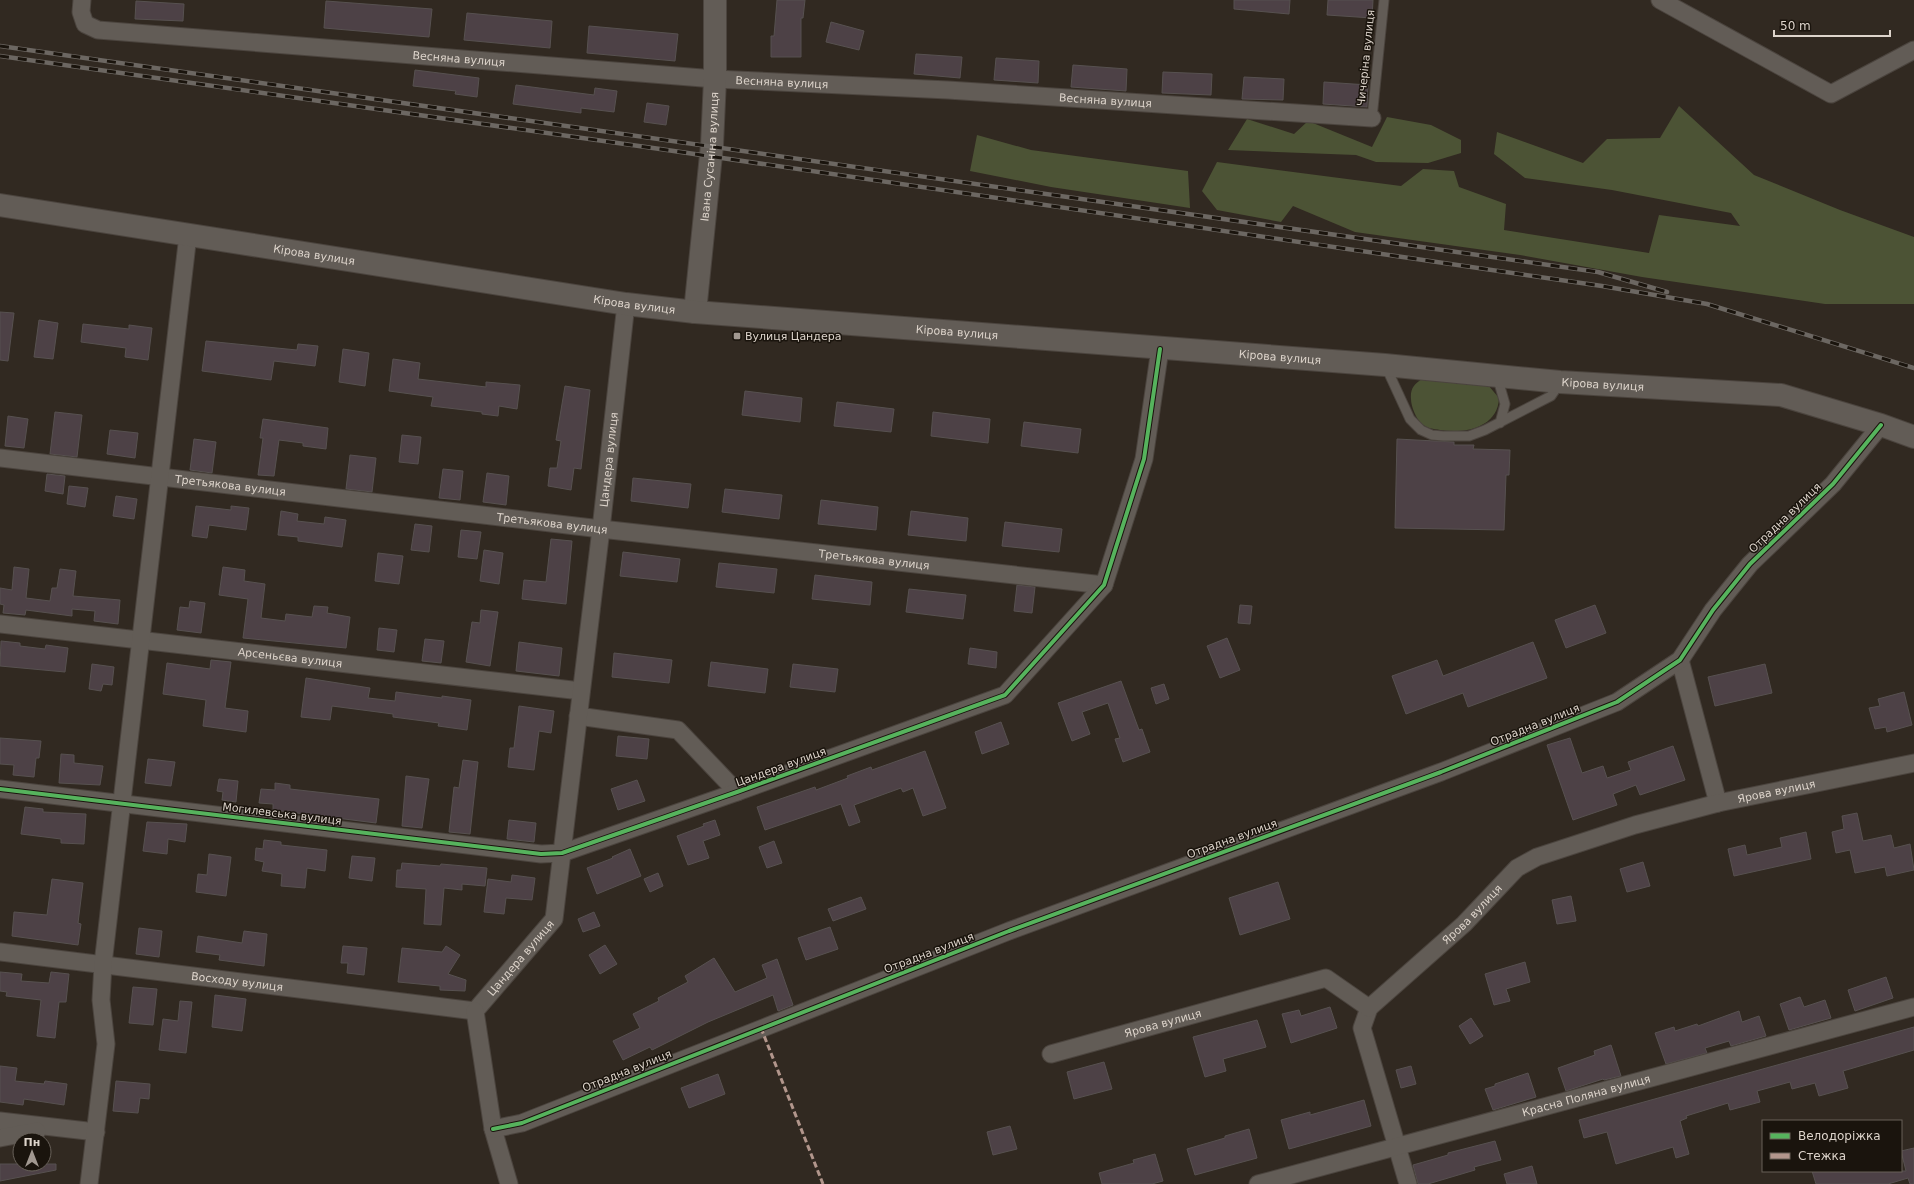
<svg xmlns="http://www.w3.org/2000/svg" width="1914" height="1184" font-family="'DejaVu Sans',sans-serif">
<style>
.green{fill:#4c5335}
.building{fill:#4d4146;stroke:#575150}
.lines{fill:none;stroke-linecap:round;stroke-linejoin:round}
.service-casing{stroke:#4b443e;stroke-width:11}
.minor-casing{stroke:#4b443e;stroke-width:19}
.tertiary-casing{stroke:#4b443e;stroke-width:24}
.secondary-casing{stroke:#4b443e;stroke-width:24}
.service{stroke:#625c56;stroke-width:9}
.minor{stroke:#625c56;stroke-width:17}
.tertiary{stroke:#625c56;stroke-width:22}
.secondary{stroke:#625c56;stroke-width:22}
.rail-casing{stroke:#6c6762;stroke-width:4.5}
.rail{stroke:#1a140d;stroke-width:3;stroke-dasharray:9;stroke-linecap:butt}
.quiet{stroke:#b2968c;stroke-width:3;stroke-dasharray:6 3;stroke-linecap:butt}
.cycleway-casing{stroke:#1a140d;stroke-width:6}
.cycleway{stroke:#56b35d;stroke-width:4}
.poi-dot{fill:#a19890;stroke:#1a140d;stroke-width:1.5}
.labels{text-anchor:middle;dominant-baseline:central;stroke-width:3;stroke-linejoin:round;paint-order:stroke}
.street-label{font-size:11px;fill:#ddd4cb;stroke:#1a140d}
.poi-label{font-size:11px;fill:#ddd4cb;stroke:#1a140d;text-anchor:start}
</style>
<rect width="100%" height="100%" fill="#312921"/>
<path class="green" d="M1679 106 1754 175 1840 210 1914 237V304H1825L1642 277 1520 255 1355 232 1293 206 1281 222 1217 210 1202 191 1217 162 1401 186 1423 169 1454 171 1459 187 1506 204 1504 230 1649 253 1659 215 1740 226 1731 213 1612 190 1525 178 1494 154 1497 132 1583 163 1607 139 1660 138Z
M1387 117 1431 125 1461 140V153L1428 163 1376 162 1356 155 1228 150 1247 119 1294 134 1308 121 1372 147Z
M977 135 1031 150 1188 171 1190 208 1051 187 970 171Z
M1422 379 1488 385 1499 398C1498 428 1464 434 1440 430 1434 429 1426 428 1422 424 1416 419 1411 406 1411 399 1410 389 1414 384 1422 379Z"/>
<path class="building" d="M777 0H805L803 18H801V57H771V36H774Z
M1234 0H1290L1289 14 1234 9Z
M1328 0H1373L1372 18 1327 15Z
M136 1 184 4 183 21 135 19Z
M326 1 432 9 429 37 324 28Z
M467 13 552 21 550 48 464 40Z
M831 22 864 31 859 50 826 42Z
M589 26 678 34 675 61 587 53Z
M916 54 962 57 960 78 914 74Z
M996 58 1039 61 1038 83 994 80Z
M1073 65 1127 69 1126 91 1071 87Z
M415 70 479 78 477 97 455 94 456 91 413 86Z
M1163 72 1212 74 1211 95 1162 93Z
M1244 77 1284 79 1283 100 1242 99Z
M1324 82 1368 85 1367 107 1323 104Z
M516 85 594 95 595 88 617 91 614 112 581 108V113L513 104Z
M647 103 669 106 666 125 644 122Z
M0 312 14 313 8 361 0 360Z
M39 320 58 323 53 359 34 357Z
M83 324 129 329V325L152 328 148 360 125 357 126 348 81 342Z
M206 341 297 350 298 344 318 346 315 366 274 361 271 380 202 371Z
M343 349 369 353 365 386 339 382Z
M393 359 420 363 418 379 486 387V382L520 385 517 409 499 406 498 416 482 414V412L431 406 433 397 389 391Z
M565 386 590 390 581 469 574 468 571 490 548 486 550 468H557L561 441 556 440Z
M745 391 802 398 800 422 742 415Z
M837 402 894 409 891 432 834 426Z
M55 412 82 415 77 457 50 454Z
M933 412 990 419 988 443 931 436Z
M8 416 28 419 24 448 5 446Z
M263 419 328 428 326 449 303 446V443L279 440 274 476 258 475 263 438H260Z
M1024 422 1081 429 1078 453 1021 446Z
M110 430 138 433 135 458 107 454Z
M402 435 421 437 418 464 399 462Z
M194 439 216 442 212 473 190 470Z
M1397 439 1454 442V445H1474L1473 449 1510 450 1509 475H1506L1504 530 1395 528Z
M350 455 376 458 372 492 346 489Z
M443 469 463 471 460 500 439 498Z
M487 473 509 476 506 505 483 502Z
M47 474 65 476 63 494 45 491Z
M633 478 691 484 688 508 631 501Z
M69 486 88 488 85 507 67 504Z
M725 489 782 495 779 519 722 512Z
M116 496 137 499 134 519 113 516Z
M821 500 878 507 876 530 818 524Z
M196 506 231 510V506L249 508 246 530 209 525 207 538 192 536Z
M281 511 298 514 297 521 324 524 325 517 346 520 342 547 298 541V537L278 535Z
M911 511 968 518 966 541 908 535Z
M1005 522 1062 529 1059 552 1002 546Z
M415 524 432 526 429 552 411 550Z
M461 530 481 532 477 559 458 557Z
M551 539 572 541 566 604 522 599 524 580 546 582Z
M484 550 503 553 499 584 480 581Z
M623 552 680 559 677 582 620 576Z
M378 553 403 556 399 584 375 581Z
M719 563 777 569 774 593 716 587Z
M14 567 29 569 26 598 50 601 52 588H57L60 569 76 571 73 596 120 600 118 624 94 621 95 611 72 609V616L26 610 25 615 3 613 4 605 0 604V588L12 590Z
M223 567 245 570 244 581 265 584 261 618 285 621 286 614 312 617 314 606 328 607 327 613 350 617 346 648 243 638 248 599 219 595Z
M815 575 872 582 870 605 812 599Z
M1017 585 1035 587 1032 613 1014 611Z
M909 589 966 595 963 619 906 612Z
M190 601 205 603 201 633 177 630 180 607 189 608Z
M1240 605 1252 606 1250 624 1238 623Z
M1595 605 1606 633 1566 648 1555 620Z
M481 610 498 612 490 666 466 662 472 622 480 623Z
M379 628 397 630 394 652 377 650Z
M1227 638 1240 670 1220 678 1207 646Z
M425 639 444 641 441 663 422 661Z
M1 641 20 643V646L45 649 46 645 68 648 65 672 0 666Z
M519 642 562 648 559 676 516 671Z
M1533 642 1547 678 1468 707 1463 693 1406 714 1392 676 1437 660 1443 676Z
M970 648 997 652 996 668 968 664Z
M614 653 672 660 669 683 612 677Z
M211 660 231 662 225 708 248 711 246 732 203 726 206 700 163 694 167 663 210 669Z
M711 662 768 669 765 693 708 686Z
M92 664 114 667 112 685 103 684 101 691 89 689Z
M793 664 838 669 835 692 790 687Z
M1765 664 1772 693 1715 706 1708 677Z
M306 678 370 688 368 698 395 701 396 692 442 698V696L471 700 467 730 438 726 439 723 393 717V714L332 706 330 720 301 717Z
M1121 681 1139 730 1142 729 1150 752 1123 762 1115 739 1120 738 1108 703 1082 712 1090 734 1072 741 1058 703Z
M1164 684 1169 699 1156 704 1151 688Z
M1904 692 1912 725 1887 732 1886 727 1875 729 1869 708 1880 706 1878 699Z
M519 706 554 711 551 733 539 731 534 770 508 767 510 748H514Z
M1001 722 1009 744 982 754 975 732Z
M618 736 649 739 647 759 616 756Z
M0 738 41 741 39 758H36L34 777 13 775 14 765 0 764Z
M1570 738 1582 773 1603 766 1607 778 1631 770 1628 762 1673 746 1685 780 1640 795 1636 785 1613 794 1617 805 1573 820 1547 745Z
M925 751 946 808 923 816 913 788 903 792 901 788 854 805 860 822 849 826 841 804 765 830 757 807 815 787 816 790 848 778 847 776 871 767 872 770Z
M61 754 74 755V763L103 766 100 785 59 783Z
M148 759 175 762 171 786 145 783Z
M463 760 478 762 470 834 449 832 454 787 459 788Z
M406 776 429 779 422 828 402 826Z
M219 779 238 781 236 802 222 800 223 792 217 791Z
M637 780 645 801 618 810 611 789Z
M275 783 290 785V789L379 799 376 823 273 810V804L259 803 261 789 275 790Z
M25 807 43 809V812L86 814 84 844 61 843V839L21 834Z
M1857 813 1863 841 1891 835 1894 848 1910 844 1914 870 1887 876 1885 867 1855 873 1850 850 1836 853 1832 832 1844 829 1842 816Z
M509 820 536 823 534 842 507 839Z
M715 820 720 835 703 841 709 858 688 865 677 836 704 826 703 824Z
M147 822 187 824 185 842 168 839 167 854 143 851Z
M1806 832 1811 859 1734 876 1728 849 1745 845 1747 855 1782 847 1780 838Z
M264 840 281 842V845L327 850 325 871 307 868 305 888 281 886 282 874 262 871 264 862 255 860 256 848 263 849Z
M774 841 782 863 767 868 759 847Z
M630 849 641 876 597 894 587 868 613 858 612 857Z
M209 854 231 857 226 896 196 892 198 874 207 875Z
M352 856 375 858 372 881 349 878Z
M1643 862 1650 886 1627 892 1620 869Z
M402 863 440 866 441 864 487 868 485 886 462 884V890L444 888 441 925 424 924 426 889 396 887 397 870H401Z
M658 873 663 886 650 892 644 879Z
M512 875 535 878 532 900 506 898 504 914 484 912 488 879 511 882Z
M52 879 83 883 78 923 81 924 78 945 12 936 14 912 47 915Z
M1278 882 1290 919 1240 935 1229 898Z
M1571 896 1576 921 1557 924 1552 900Z
M861 897 866 909 833 921 828 909Z
M594 912 600 926 583 932 578 919Z
M830 927 838 949 806 960 798 938Z
M139 928 162 931 159 957 136 954Z
M244 931 267 934 264 966 219 960 220 955 196 952 198 936 242 943Z
M605 945 617 964 600 974 589 955Z
M343 946 367 948 364 975 347 973 348 963H341Z
M446 946 460 955 448 974 466 980 465 991 440 990V986L398 982 402 948 442 952Z
M714 958 735 992 767 978 762 965 777 959 793 1005 778 1011 773 995 708 1022 652 1050 650 1047 623 1060 613 1041 640 1028 633 1014 659 1001 658 998 688 982 685 976Z
M1525 962 1530 982 1506 989 1510 1001 1494 1005 1485 974Z
M0 972 22 974 21 981 49 983 51 972 69 974 66 1002H59L55 1038 37 1036 41 1000 6 996 7 992 0 991Z
M1886 977 1893 998 1855 1011 1848 990Z
M133 987 157 989 153 1025 129 1023Z
M215 995 246 999 242 1031 212 1027Z
M1800 997 1804 1007 1825 1000 1831 1018 1789 1030 1780 1004Z
M180 1001 192 1002 186 1053 159 1050 163 1019 178 1021Z
M1330 1007 1337 1028 1291 1043 1282 1014 1299 1010 1301 1016Z
M1739 1011 1742 1022 1759 1016 1766 1036 1731 1046 1729 1041 1705 1048 1707 1053 1666 1064 1655 1033 1674 1027 1675 1031 1697 1024 1698 1026Z
M1471 1018 1483 1036 1470 1044 1459 1026Z
M1257 1020 1266 1047 1223 1059 1226 1071 1205 1077 1193 1037Z
M1914 1027V1050L1843 1071 1848 1088 1819 1096 1815 1083 1792 1089 1790 1082 1757 1091 1760 1102 1730 1110 1728 1103 1686 1116 1687 1118 1680 1121 1689 1154 1676 1158 1673 1147 1616 1164 1607 1132 1584 1138 1579 1120Z
M1611 1045 1621 1076 1604 1080 1603 1079 1566 1091 1558 1068 1595 1055 1594 1051Z
M1104 1062 1112 1089 1074 1099 1067 1072Z
M0 1066 17 1068 15 1081 44 1084 45 1081 67 1084 64 1105 24 1099 23 1105 0 1102Z
M1411 1066 1416 1084 1401 1088 1396 1070Z
M1528 1073 1536 1097 1493 1110 1485 1089 1495 1086V1084Z
M718 1074 725 1094 689 1108 681 1088Z
M116 1081 150 1084 149 1099 140 1098 138 1113 113 1111Z
M1364 1100 1371 1126 1289 1149 1281 1120 1310 1112V1115Z
M1010 1126 1017 1149 993 1155 987 1132Z
M1249 1129 1257 1158 1195 1175 1187 1149 1225 1138V1136Z
M1495 1141 1501 1160 1474 1167 1475 1170 1428 1184H1418L1413 1165 1448 1155V1153Z
M1914 1148V1184H1910L1908 1178 1888 1184H1816L1812 1171H1906L1901 1151Z
M1155 1154 1163 1181 1152 1184H1102L1099 1173 1134 1163 1133 1160Z
M0 1164H56V1170L0 1181Z
M1532 1166 1537 1184H1507L1504 1174Z"/>
<g class="lines">
<g class="service-casing">
<path id="service" d="M1372 118 1384 0
M1386 367 1410 419 1421 430 1432 435 1443 436H1469L1485 430 1551 396 1560 383
M1497 376 1505 404 1500 423"/>
</g>
<g class="minor-casing">
<g id="minor">
<path id="s1" d="M82 0 81 12 85 24 98 30 715 79 948 90 1372 118"/>
<path d="M1660 0 1831 94 1914 50"/>
<path id="s2" d="M0 458 601 529 1104 585"/>
<path id="s3" d="M0 624 581 691"/>
<path d="M1680 660 1718 803"/>
<path d="M578 716 678 730 737 792"/>
<path d="M0 789 541 854 562 853 737 792 1005 695 1104 585 1144 459 1160 349"/>
<path id="s4" d="M0 952 475 1011"/>
<path d="M1369 1008 1362 1028 1408 1184"/>
<path id="s5" d="M475 1011 554 919 601 529 626 304"/>
<path d="M475 1011 493 1129 509 1184"/>
<path id="s6" d="M1051 1054 1326 978 1369 1008 1464 924 1517 868 1537 857 1635 825 1718 803 1914 763"/>
<path d="M0 1121 96 1132"/>
<path d="M493 1129 522 1123 1009 931 1441 772 1617 702 1680 660 1713 610 1750 564 1833 484 1881 425"/>
<path d="M0 1138 37 1131"/>
<path d="M89 1184 106 1044 101 1000 103 964 188 235"/>
<path id="s7" d="M1258 1184 1914 1007"/>
</g>
</g>
<g class="tertiary-casing">
<g id="tertiary">
<path id="s8" d="M695 312 712 145 715 79V0"/>
</g>
</g>
<g class="secondary-casing">
<g id="secondary">
<path id="s9" d="M0 205 626 304 695 312 1385 365 1560 382 1781 395 1881 425 1914 437"/>
</g>
</g>
<use href="#service" class="service"/>
<use href="#minor" class="minor"/>
<use href="#tertiary" class="tertiary"/>
<use href="#secondary" class="secondary"/>
<g class="rail-casing">
<path id="rail" d="M0 46 1598 272 1667 292
M0 56 660 149 1602 286 1707 304 1914 368"/>
</g>
<use href="#rail" class="rail"/>
<path class="quiet" d="M761 1028 823 1184"/>
<g class="cycleway-casing">
<path id="cycleway" d="M0 789 541 854 562 853 737 792 1005 695 1104 585 1144 459 1160 349
M493 1129 522 1123 1009 931 1441 772 1617 702 1680 660 1713 610 1750 564 1833 484 1881 425"/>
</g>
<use href="#cycleway" class="cycleway"/>
</g>
<rect class="poi-dot" x="733" y="332" width="8" height="8" rx="2"/>
<g class="labels">
<g class="street-label">
<text transform="translate(1366 58) rotate(-84)">Чичеріна вулиця</text>
<text stroke="none"><textPath href="#s1" startOffset="401">Весняна вулиця</textPath></text>
<text stroke="none"><textPath href="#s1" startOffset="725">Весняна вулиця</textPath></text>
<text stroke="none"><textPath href="#s1" startOffset="1049">Весняна вулиця</textPath></text>
<text stroke="none"><textPath href="#s8" startOffset="156">Івана Сусаніна вулиця</textPath></text>
<text stroke="none"><textPath href="#s9" startOffset="318">Кірова вулиця</textPath></text>
<text stroke="none"><textPath href="#s9" startOffset="642">Кірова вулиця</textPath></text>
<text stroke="none"><textPath href="#s9" startOffset="966">Кірова вулиця</textPath></text>
<text stroke="none"><textPath href="#s9" startOffset="1290">Кірова вулиця</textPath></text>
<text stroke="none"><textPath href="#s9" startOffset="1614">Кірова вулиця</textPath></text>
<text stroke="none"><textPath href="#s5" startOffset="584">Цандера вулиця</textPath></text>
<text stroke="none"><textPath href="#s2" startOffset="232">Третьякова вулиця</textPath></text>
<text transform="translate(1785 518) rotate(-44)">Отрадна вулиця</text>
<text stroke="none"><textPath href="#s2" startOffset="556">Третьякова вулиця</textPath></text>
<text stroke="none"><textPath href="#s2" startOffset="880">Третьякова вулиця</textPath></text>
<text stroke="none"><textPath href="#s3" startOffset="292">Арсеньєва вулиця</textPath></text>
<text transform="translate(1535 725) rotate(-22)">Отрадна вулиця</text>
<text transform="translate(781 767) rotate(-20)">Цандера вулиця</text>
<text stroke="none"><textPath href="#s6" startOffset="813">Ярова вулиця</textPath></text>
<text transform="translate(282 814) rotate(7)">Могилевська вулиця</text>
<text transform="translate(1232 839) rotate(-20)">Отрадна вулиця</text>
<text stroke="none"><textPath href="#s6" startOffset="477">Ярова вулиця</textPath></text>
<text transform="translate(929 953) rotate(-21)">Отрадна вулиця</text>
<text stroke="none"><textPath href="#s5" startOffset="70">Цандера вулиця</textPath></text>
<text stroke="none"><textPath href="#s4" startOffset="239">Восходу вулиця</textPath></text>
<text stroke="none"><textPath href="#s6" startOffset="116">Ярова вулиця</textPath></text>
<text transform="translate(627 1071) rotate(-22)">Отрадна вулиця</text>
<text stroke="none"><textPath href="#s7" startOffset="340">Красна Поляна вулиця</textPath></text>
</g>
<g class="poi-label">
<text x="745" y="336">Вулиця Цандера</text>
</g>
</g>
<rect x="1762" y="1120" width="140" height="52" fill="#1a140d" stroke="#686159"/>
<rect x="1770" y="1133" width="20" height="6" fill="#56b35d" stroke="#686159"/>
<text x="1798" y="1140" font-size="12" fill="#ddd4cb">Велодоріжка</text>
<rect x="1770" y="1153" width="20" height="6" fill="#b2968c" stroke="#686159"/>
<text x="1798" y="1160" font-size="12" fill="#ddd4cb">Стежка</text>
<g transform="translate(32 1152)"><circle r="19" fill="#1a140d" stroke="#686159"/>
<path d="M0-3L7 15L0 10L-7 15Z" fill="#a19890"/>
<text y="-6" font-size="11" font-weight="bold" text-anchor="middle" fill="#ddd4cb">Пн</text>
</g>
<path d="M1774 30v6h116v-6" fill="none" stroke="#ddd4cb" stroke-width="2"/>
<text x="1780" y="30" font-size="12" fill="#ddd4cb" stroke="#1a140d" stroke-width="3" paint-order="stroke">50 m</text>
</svg>
